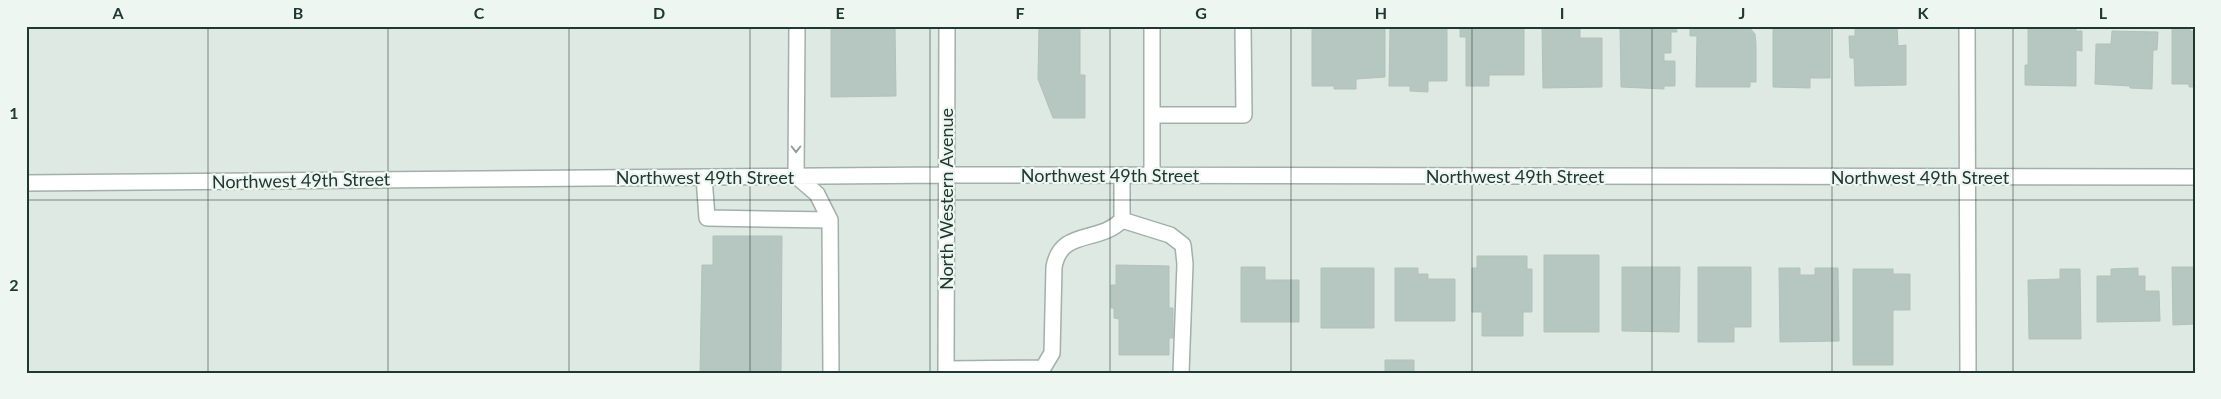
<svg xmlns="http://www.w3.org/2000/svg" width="2221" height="399" font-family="Lato,sans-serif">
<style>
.building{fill:#b6c6c0;stroke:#b1c2bb}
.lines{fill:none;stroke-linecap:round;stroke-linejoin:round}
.minor-casing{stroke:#a1b0ab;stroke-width:18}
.minor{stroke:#fff;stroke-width:15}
.oneway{stroke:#909c98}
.grid{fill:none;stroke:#203832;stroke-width:1;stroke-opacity:0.55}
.labels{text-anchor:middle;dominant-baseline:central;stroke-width:4.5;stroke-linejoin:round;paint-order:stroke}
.street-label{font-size:18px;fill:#203832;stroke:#eef6f2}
.neatline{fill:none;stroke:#203832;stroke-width:2}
.grid-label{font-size:16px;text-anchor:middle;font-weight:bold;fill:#203832}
</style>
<rect width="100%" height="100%" fill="#dee9e4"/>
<path class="building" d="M831 26H895L896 96 831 97Z
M1039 26H1080V75H1085V118H1053L1038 79Z
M1312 26H1385V77L1356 79V89H1334V86H1312Z
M1390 26H1447V81H1428V92L1410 91V86H1389Z
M1460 26H1524V75H1489V86H1466V37H1460Z
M1542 26H1580V38H1602V87L1543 88Z
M1620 26H1676L1677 32H1671V53H1664V61H1675V86H1664V89L1621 87Z
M1690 26H1748L1755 34 1756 44V82H1750V87H1696L1697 36H1690Z
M1773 26H1830V78H1810V88L1773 87Z
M1855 26H1897L1898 46 1906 45V85L1855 86 1854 58H1850L1849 36H1855Z
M2028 26H2076V31H2082V51L2076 50V86L2025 85V65H2028Z
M2172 26H2190V31H2195V87H2189V84H2172Z
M2112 31 2158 32 2157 50H2153L2152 89 2130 88V86L2095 84 2096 44H2111Z
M713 236H782L781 373H700L702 265H713Z
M1544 255H1599V332H1544Z
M1477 256H1527V269H1532V312H1523V336H1482V312H1472V268H1477Z
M1116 265 1169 266V308H1173V338H1169V355H1119V319L1114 318V308H1111V285H1116Z
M1241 267H1265V280H1299V322H1241Z
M1622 267H1680L1679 332 1622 331Z
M1698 267H1751V327H1734V342H1698Z
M2172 267H2195V324L2173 325Z
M1321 268H1374V328H1321Z
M1395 268H1418V274H1428V279H1455V321H1395Z
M1779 268H1800V275H1815V268H1838L1839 341 1780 342Z
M2138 268V276H2145V291H2159L2160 321 2097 322V276H2111V269Z
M1853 269H1893V274H1910V310H1893V365H1853Z
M2060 269H2080L2081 339H2029L2028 280 2060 279Z
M1385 360H1414V373H1385Z"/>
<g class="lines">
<g class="minor-casing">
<path id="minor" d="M797 26 796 176 817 194 830 220 831 373
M1152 26V175
M1967 26 1968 373
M1152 115H1244L1243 26
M704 177 707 218 830 220
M26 183 945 175 2195 177
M1122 220 1170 235 1183 245 1185 264 1181 373
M946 369 1043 368 1052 353 1054 267C1061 228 1099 244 1122 220V175
M946 373 947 26"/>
</g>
<use href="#minor" class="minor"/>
</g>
<defs><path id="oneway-chevron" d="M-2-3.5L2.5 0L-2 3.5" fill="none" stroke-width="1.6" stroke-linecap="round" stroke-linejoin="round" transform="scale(1.25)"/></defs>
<use class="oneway" href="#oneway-chevron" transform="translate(796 149) rotate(90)"/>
<path class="grid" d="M208 26V373M388 26V373M569 26V373M750 26V373M930 26V373M1110 26V373M1291 26V373M1472 26V373M1652 26V373M1832 26V373M2013 26V373M26 200H2195"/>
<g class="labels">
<g class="street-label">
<text x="1110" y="175">Northwest 49th Street</text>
<text x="1515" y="176">Northwest 49th Street</text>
<text x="705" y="177">Northwest 49th Street</text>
<text x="1920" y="177">Northwest 49th Street</text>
<text transform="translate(301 180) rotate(-1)">Northwest 49th Street</text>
<text transform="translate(946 199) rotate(-90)">North Western Avenue</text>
</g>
</g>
<rect width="2221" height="399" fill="none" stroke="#eef6f2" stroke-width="55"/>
<rect x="28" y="28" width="2166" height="344" class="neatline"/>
<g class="grid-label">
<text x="118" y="19">A</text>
<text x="298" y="19">B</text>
<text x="479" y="19">C</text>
<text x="659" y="19">D</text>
<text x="840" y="19">E</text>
<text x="1020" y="19">F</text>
<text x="1201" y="19">G</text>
<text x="1381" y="19">H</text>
<text x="1562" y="19">I</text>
<text x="1742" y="19">J</text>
<text x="1923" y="19">K</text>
<text x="2103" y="19">L</text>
<text x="14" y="119">1</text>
<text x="14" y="291">2</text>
</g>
</svg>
